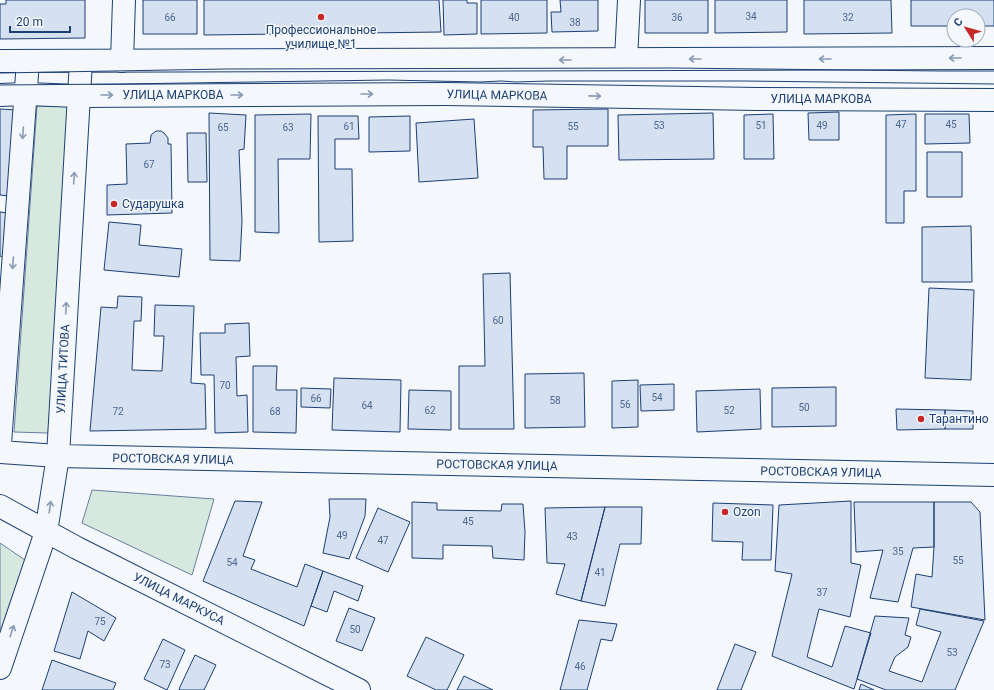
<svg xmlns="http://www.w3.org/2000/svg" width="994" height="690" font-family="Roboto,sans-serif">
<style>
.green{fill:#d7e8df;stroke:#687fa3}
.building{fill:#d5e0f0;stroke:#1d3f73}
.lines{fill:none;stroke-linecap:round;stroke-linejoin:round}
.minor-casing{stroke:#1d3f73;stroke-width:24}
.major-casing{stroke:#1d3f73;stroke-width:24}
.minor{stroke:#f4f7fb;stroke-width:22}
.major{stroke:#f4f7fb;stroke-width:22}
.tram{stroke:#1d3f73;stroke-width:1}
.oneway{stroke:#889bb7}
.poi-dot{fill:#c62828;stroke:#f4f7fb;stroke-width:1.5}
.labels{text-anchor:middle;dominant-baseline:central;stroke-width:3;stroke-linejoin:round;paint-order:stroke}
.number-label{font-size:10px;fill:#4b6792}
.poi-label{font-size:12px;fill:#1d3f73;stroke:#f4f7fb;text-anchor:start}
.street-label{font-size:12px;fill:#1d3f73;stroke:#f4f7fb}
</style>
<rect width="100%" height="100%" fill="#f4f7fb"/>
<path class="green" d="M37 106H72L48 433 14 432Z
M92 490 214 499 192 575 82 523Z
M0 543 25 560 15 591 0 635Z"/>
<path class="building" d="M6 0H85V38L0 39V4H6Z
M143 0H197V34H143Z
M204 0H439L441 32 204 35Z
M443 0H467V3H477V34L444 35Z
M481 0H547V33L481 34Z
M560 0H598V31L552 32 551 12H561Z
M645 0H708V33H645Z
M715 0H787V32L715 33Z
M804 0H891L892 33 804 34Z
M911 0H994V26H978V16H954V26H911Z
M0 109 17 110 9 196 0 195Z
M608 109V146H567V179H544L543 147H533V110Z
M839 112V140H809L808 113Z
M209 113 246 115 244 149 239 150 242 221 240 261 210 260Z
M713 113 714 159 619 160 618 115Z
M311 114 310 159H278L279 233 255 232V115Z
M773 114 774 159H744V115Z
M916 114V191H904V223H886V115Z
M925 114H969L970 143 925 144Z
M318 116H358L359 139H335V169H352L353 241 319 242Z
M410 116V151L369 152V117Z
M474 119 478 178 419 182 416 123Z
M156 131H161L164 133 168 138V144H171L172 213 107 215V185L127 184 126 144 150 143 151 135Z
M187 133H206L207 182H188Z
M927 152H962V197H927Z
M0 212 8 213 3 257 0 256Z
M109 222 141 225 139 245 182 249 179 277 104 270Z
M971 226 972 282H922V227Z
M510 273 514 429H459V366H485L483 274Z
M929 288 974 290 971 380 925 378Z
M118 296 142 297 141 321H134L132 370 162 371 164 336H154L155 305 194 306 191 383 205 384 206 429 90 431 101 307 117 308Z
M249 323 250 356 236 357 237 396 247 395 248 432 215 433 214 375H201L200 333H225V324Z
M253 366H277L276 390H297L296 433 253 432Z
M584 373 585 427 525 428V374Z
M334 378 401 380 400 432 332 430Z
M638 380V427L612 428V381Z
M674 384V410L641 411 640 385Z
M836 387V426L772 427V388Z
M301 388 331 389 330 408 301 407Z
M760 389 761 429 697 432 696 391Z
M409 390 451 391V430L408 429Z
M896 409 945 410V429L897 430Z
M945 410 973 411V429H945Z
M329 499H366L365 516 349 559 323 553 330 517Z
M235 501 262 502 243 556 255 560 251 569 297 587 305 564 323 571 304 626 203 581Z
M851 501V563L861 565 850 617 819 609 807 657 832 667 845 626 871 633 854 689 772 656 792 574 775 571 779 505Z
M412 502 437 503V510L501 511 502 504H523L525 532 524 560 493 558 492 546 443 545V559L412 558Z
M854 502H934V547L913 548 898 602 870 598 883 550 856 552Z
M934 502H971L980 512 985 620 911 607 916 574 932 577 934 547Z
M713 503 773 505 771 560H742L743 542 712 541Z
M605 507H642L641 544H620L605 606 581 601Z
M605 507 581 601 556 594 565 564 547 563 545 508Z
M378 508 410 522 388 572 356 558Z
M323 571 363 586 358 601 334 591 327 612 311 606Z
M72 592 116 618 104 641 88 631 80 659 54 651Z
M349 608 375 618 362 651 336 641Z
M920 609 984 621 955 690H886L857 679 875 616 909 618 905 635 911 637 908 647 895 657 889 671 922 682 941 632 916 625Z
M579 620 617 624 612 641 601 639 587 690H560Z
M426 637 464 655 447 690H436L407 676Z
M163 639 185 650 167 690 144 679Z
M735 644 756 652 741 690H717Z
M195 655 216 665 204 690H180L179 689Z
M52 660 116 683 113 690H42Z
M464 676 493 690H457Z
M861 684 874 690H859Z"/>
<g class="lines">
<g class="minor-casing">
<path id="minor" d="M626 59 629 0
M122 61 124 0
M0 444 28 61
M0 452 58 456 994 475
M0 506 77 548 359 690
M0 668 46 532 58 456 81 61"/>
</g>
<g class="major-casing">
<path id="major" d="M0 61 994 58
M0 95 26 94 79 96 445 94 758 99 994 100"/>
</g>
<use href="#minor" class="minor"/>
<use href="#major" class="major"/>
<path class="tram" d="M0 73 226 69 671 68 941 71H994
M0 85 121 84 388 80 480 82 501 81 516 82 548 81H744L994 84"/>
</g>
<defs><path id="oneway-shaft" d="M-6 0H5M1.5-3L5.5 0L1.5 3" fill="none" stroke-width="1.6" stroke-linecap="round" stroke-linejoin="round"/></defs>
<g class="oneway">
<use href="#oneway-shaft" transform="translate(955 58) rotate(180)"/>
<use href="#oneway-shaft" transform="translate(695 59) rotate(180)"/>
<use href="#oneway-shaft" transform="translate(825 59) rotate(180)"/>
<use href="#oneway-shaft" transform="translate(565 60) rotate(180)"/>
<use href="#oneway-shaft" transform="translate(367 94)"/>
<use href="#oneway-shaft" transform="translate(107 95)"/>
<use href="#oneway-shaft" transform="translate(237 95)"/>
<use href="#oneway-shaft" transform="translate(595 96) rotate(1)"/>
<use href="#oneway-shaft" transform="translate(23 133) rotate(94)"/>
<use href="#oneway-shaft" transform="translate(74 178) rotate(-87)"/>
<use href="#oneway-shaft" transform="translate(13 263) rotate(94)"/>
<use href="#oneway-shaft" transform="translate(66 308) rotate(-87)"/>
<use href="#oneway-shaft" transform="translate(50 507) rotate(-82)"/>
<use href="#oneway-shaft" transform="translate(12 631) rotate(-72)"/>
</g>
<g class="poi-dot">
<circle cx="321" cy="17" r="4"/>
<circle cx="114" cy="204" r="4"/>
<circle cx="921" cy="419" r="4"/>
<circle cx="725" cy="512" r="4"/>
</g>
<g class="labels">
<g class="number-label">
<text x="751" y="16">34</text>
<text x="170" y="17">66</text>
<text x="514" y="17">40</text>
<text x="677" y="17">36</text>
<text x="848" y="17">32</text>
<text x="575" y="22">38</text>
<text x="901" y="124">47</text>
<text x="951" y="124">45</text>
<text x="659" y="125">53</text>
<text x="761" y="125">51</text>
<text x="822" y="125">49</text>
<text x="349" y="126">61</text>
<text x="573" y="126">55</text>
<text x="223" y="127">65</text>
<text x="288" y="127">63</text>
<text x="149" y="164">67</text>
<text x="498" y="320">60</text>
<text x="225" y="385">70</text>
<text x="657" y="397">54</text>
<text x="316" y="398">66</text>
<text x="555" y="400">58</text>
<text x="625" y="404">56</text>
<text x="367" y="405">64</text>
<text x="804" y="407">50</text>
<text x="430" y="410">62</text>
<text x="729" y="410">52</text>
<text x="118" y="411">72</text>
<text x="275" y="411">68</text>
<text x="468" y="521">45</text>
<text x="342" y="535">49</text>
<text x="572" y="536">43</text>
<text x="383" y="540">47</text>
<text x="898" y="551">35</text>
<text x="958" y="560">55</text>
<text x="232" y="562">54</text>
<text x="600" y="572">41</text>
<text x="822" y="592">37</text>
<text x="100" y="621">75</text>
<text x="355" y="629">50</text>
<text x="952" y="652">53</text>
<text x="165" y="664">73</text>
<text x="580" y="666">46</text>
</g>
<g class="poi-label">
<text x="321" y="30" text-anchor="middle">Профессиональное<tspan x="321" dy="14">училище №1</tspan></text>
<text x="122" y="204">Сударушка</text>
<text x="929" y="419">Тарантино</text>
<text x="733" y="512">Ozon</text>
</g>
<g class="street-label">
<text x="173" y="95">УЛИЦА МАРКОВА</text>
<text transform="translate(497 95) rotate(1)">УЛИЦА МАРКОВА</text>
<text x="821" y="99">УЛИЦА МАРКОВА</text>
<text transform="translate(63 369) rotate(-87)">УЛИЦА ТИТОВА</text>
<text transform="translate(173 459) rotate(1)">РОСТОВСКАЯ УЛИЦА</text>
<text transform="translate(497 465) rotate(1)">РОСТОВСКАЯ УЛИЦА</text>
<text transform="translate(821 472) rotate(1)">РОСТОВСКАЯ УЛИЦА</text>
<text transform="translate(179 599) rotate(27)">УЛИЦА МАРКУСА</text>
</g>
</g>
<g transform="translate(966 28) rotate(307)"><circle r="19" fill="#f4f7fb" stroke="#9eadc5"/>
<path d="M0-3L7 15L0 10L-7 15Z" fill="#c62828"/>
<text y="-6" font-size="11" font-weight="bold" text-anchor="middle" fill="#1d3f73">С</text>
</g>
<path d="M10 26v6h60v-6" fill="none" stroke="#1d3f73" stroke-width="2"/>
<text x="16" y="26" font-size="12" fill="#1d3f73" stroke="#f4f7fb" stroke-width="3" paint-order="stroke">20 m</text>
</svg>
